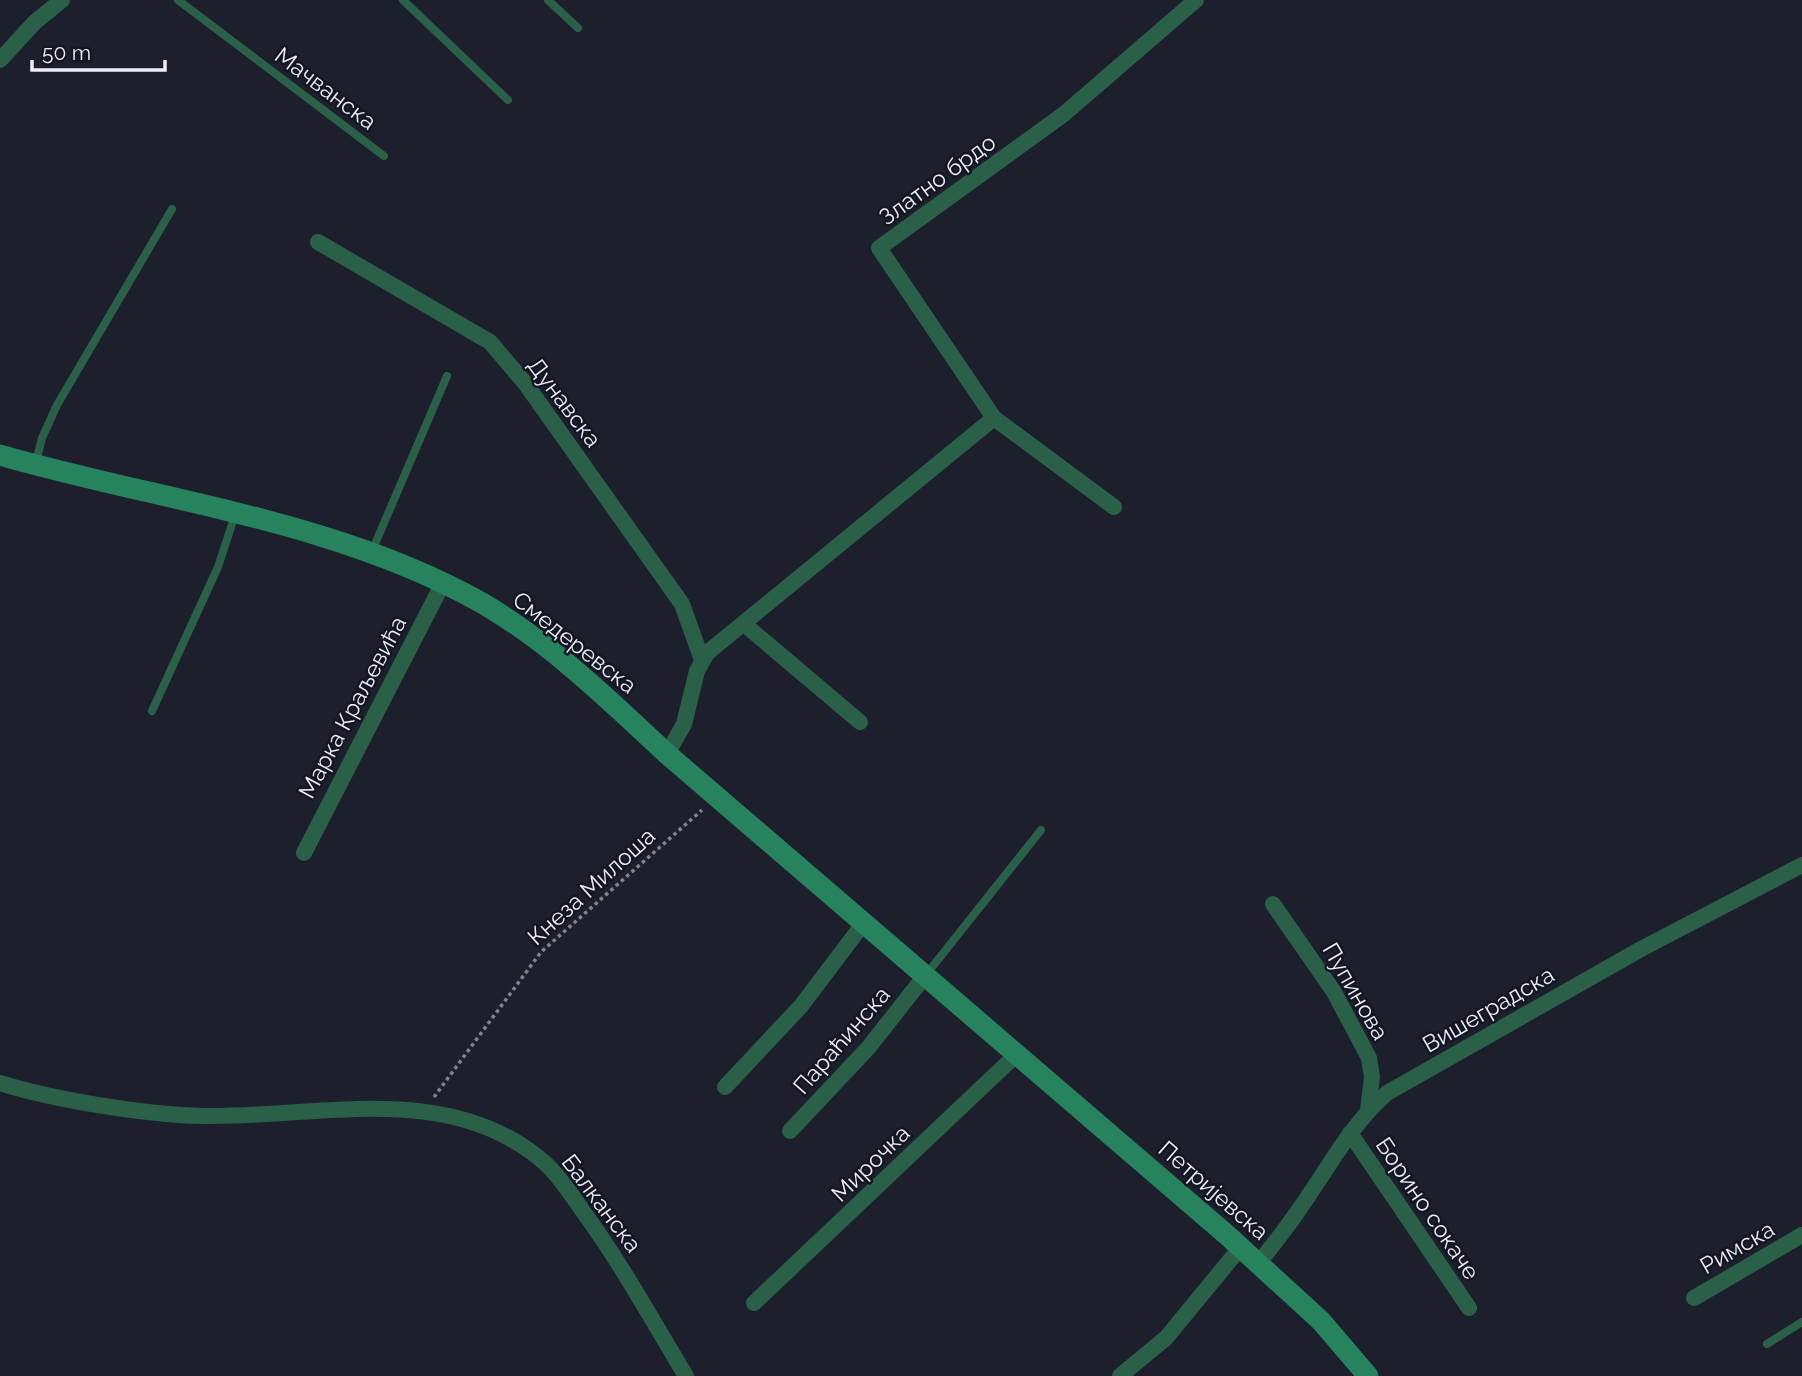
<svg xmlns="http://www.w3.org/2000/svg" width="1802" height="1376" font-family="Raleway,sans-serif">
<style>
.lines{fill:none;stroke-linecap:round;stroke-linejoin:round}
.path{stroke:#81838f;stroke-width:3.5;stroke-dasharray:3.5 3.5;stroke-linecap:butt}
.lane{stroke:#2b6048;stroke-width:8}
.street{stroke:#2b6048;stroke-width:16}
.secondary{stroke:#26835e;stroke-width:21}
.labels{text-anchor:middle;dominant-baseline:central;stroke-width:5;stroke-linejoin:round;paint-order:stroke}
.street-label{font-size:23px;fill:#ebedf7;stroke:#141623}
</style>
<rect width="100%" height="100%" fill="#1d1f2d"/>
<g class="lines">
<path class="path" d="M434 1097 541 952 702 810"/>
<path class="lane" d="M178 0 384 156
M403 0 508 100
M548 0 578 28
M36 462 42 438 57 405 172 209
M372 551 447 376
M152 711 218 567 235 515
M925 976 1041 830
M1767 1344 1802 1322"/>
<path class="street" d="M0 60 35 22 62 0
M318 242 490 342 525 383 682 604 702 660
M1114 507 994 418 879 248 1064 114 1196 0
M744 624 860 722
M667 754 684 724 697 671 707 653 994 418
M304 853 443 583
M1273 904 1334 992 1369 1058 1372 1077 1368 1110
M0 1083C54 1100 147 1115 204 1116 317 1118 451 1079 546 1164 560 1177 571 1194 582 1210 621 1263 652 1320 686 1376
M725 1087 801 1006 863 924
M790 1131 869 1047 924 977
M1350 1133 1469 1308
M1258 1264C1272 1246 1286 1229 1298 1211 1327 1171 1349 1126 1387 1093L1641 949 1802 865
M1694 1298 1802 1235
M754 1303 1016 1055
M1120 1376 1166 1338 1240 1248"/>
<path class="secondary" d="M0 455C160 501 335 520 482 603 551 643 609 700 667 754L1227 1235 1321 1321 1368 1376"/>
</g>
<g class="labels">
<g class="street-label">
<text transform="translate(326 88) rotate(37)">Мачванска</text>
<text transform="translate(937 179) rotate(-36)">Златно брдо</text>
<text transform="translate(565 402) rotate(53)">Дунавска</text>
<text transform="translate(575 642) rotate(38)">Смедеревска</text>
<text transform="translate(352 707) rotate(-62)">Марка Краљевића</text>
<text transform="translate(591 886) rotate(-42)">Кнеза Милоша</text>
<text transform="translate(1356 991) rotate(60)">Пупинова</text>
<text transform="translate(1488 1009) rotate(-30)">Вишеградска</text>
<text transform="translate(841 1040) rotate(-49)">Параћинска</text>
<text transform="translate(870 1163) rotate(-44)">Мирочка</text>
<text transform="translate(1214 1190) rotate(41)">Петријевска</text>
<text transform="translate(602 1203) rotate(53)">Балканска</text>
<text transform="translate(1428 1208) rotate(56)">Борино сокаче</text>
<text transform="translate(1737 1247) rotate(-30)">Римска</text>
</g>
</g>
<path d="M32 60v10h133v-10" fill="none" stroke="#ebedf7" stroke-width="3.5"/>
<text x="42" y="60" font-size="21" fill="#ebedf7" stroke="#141623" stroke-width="5" paint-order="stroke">50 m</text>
</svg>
